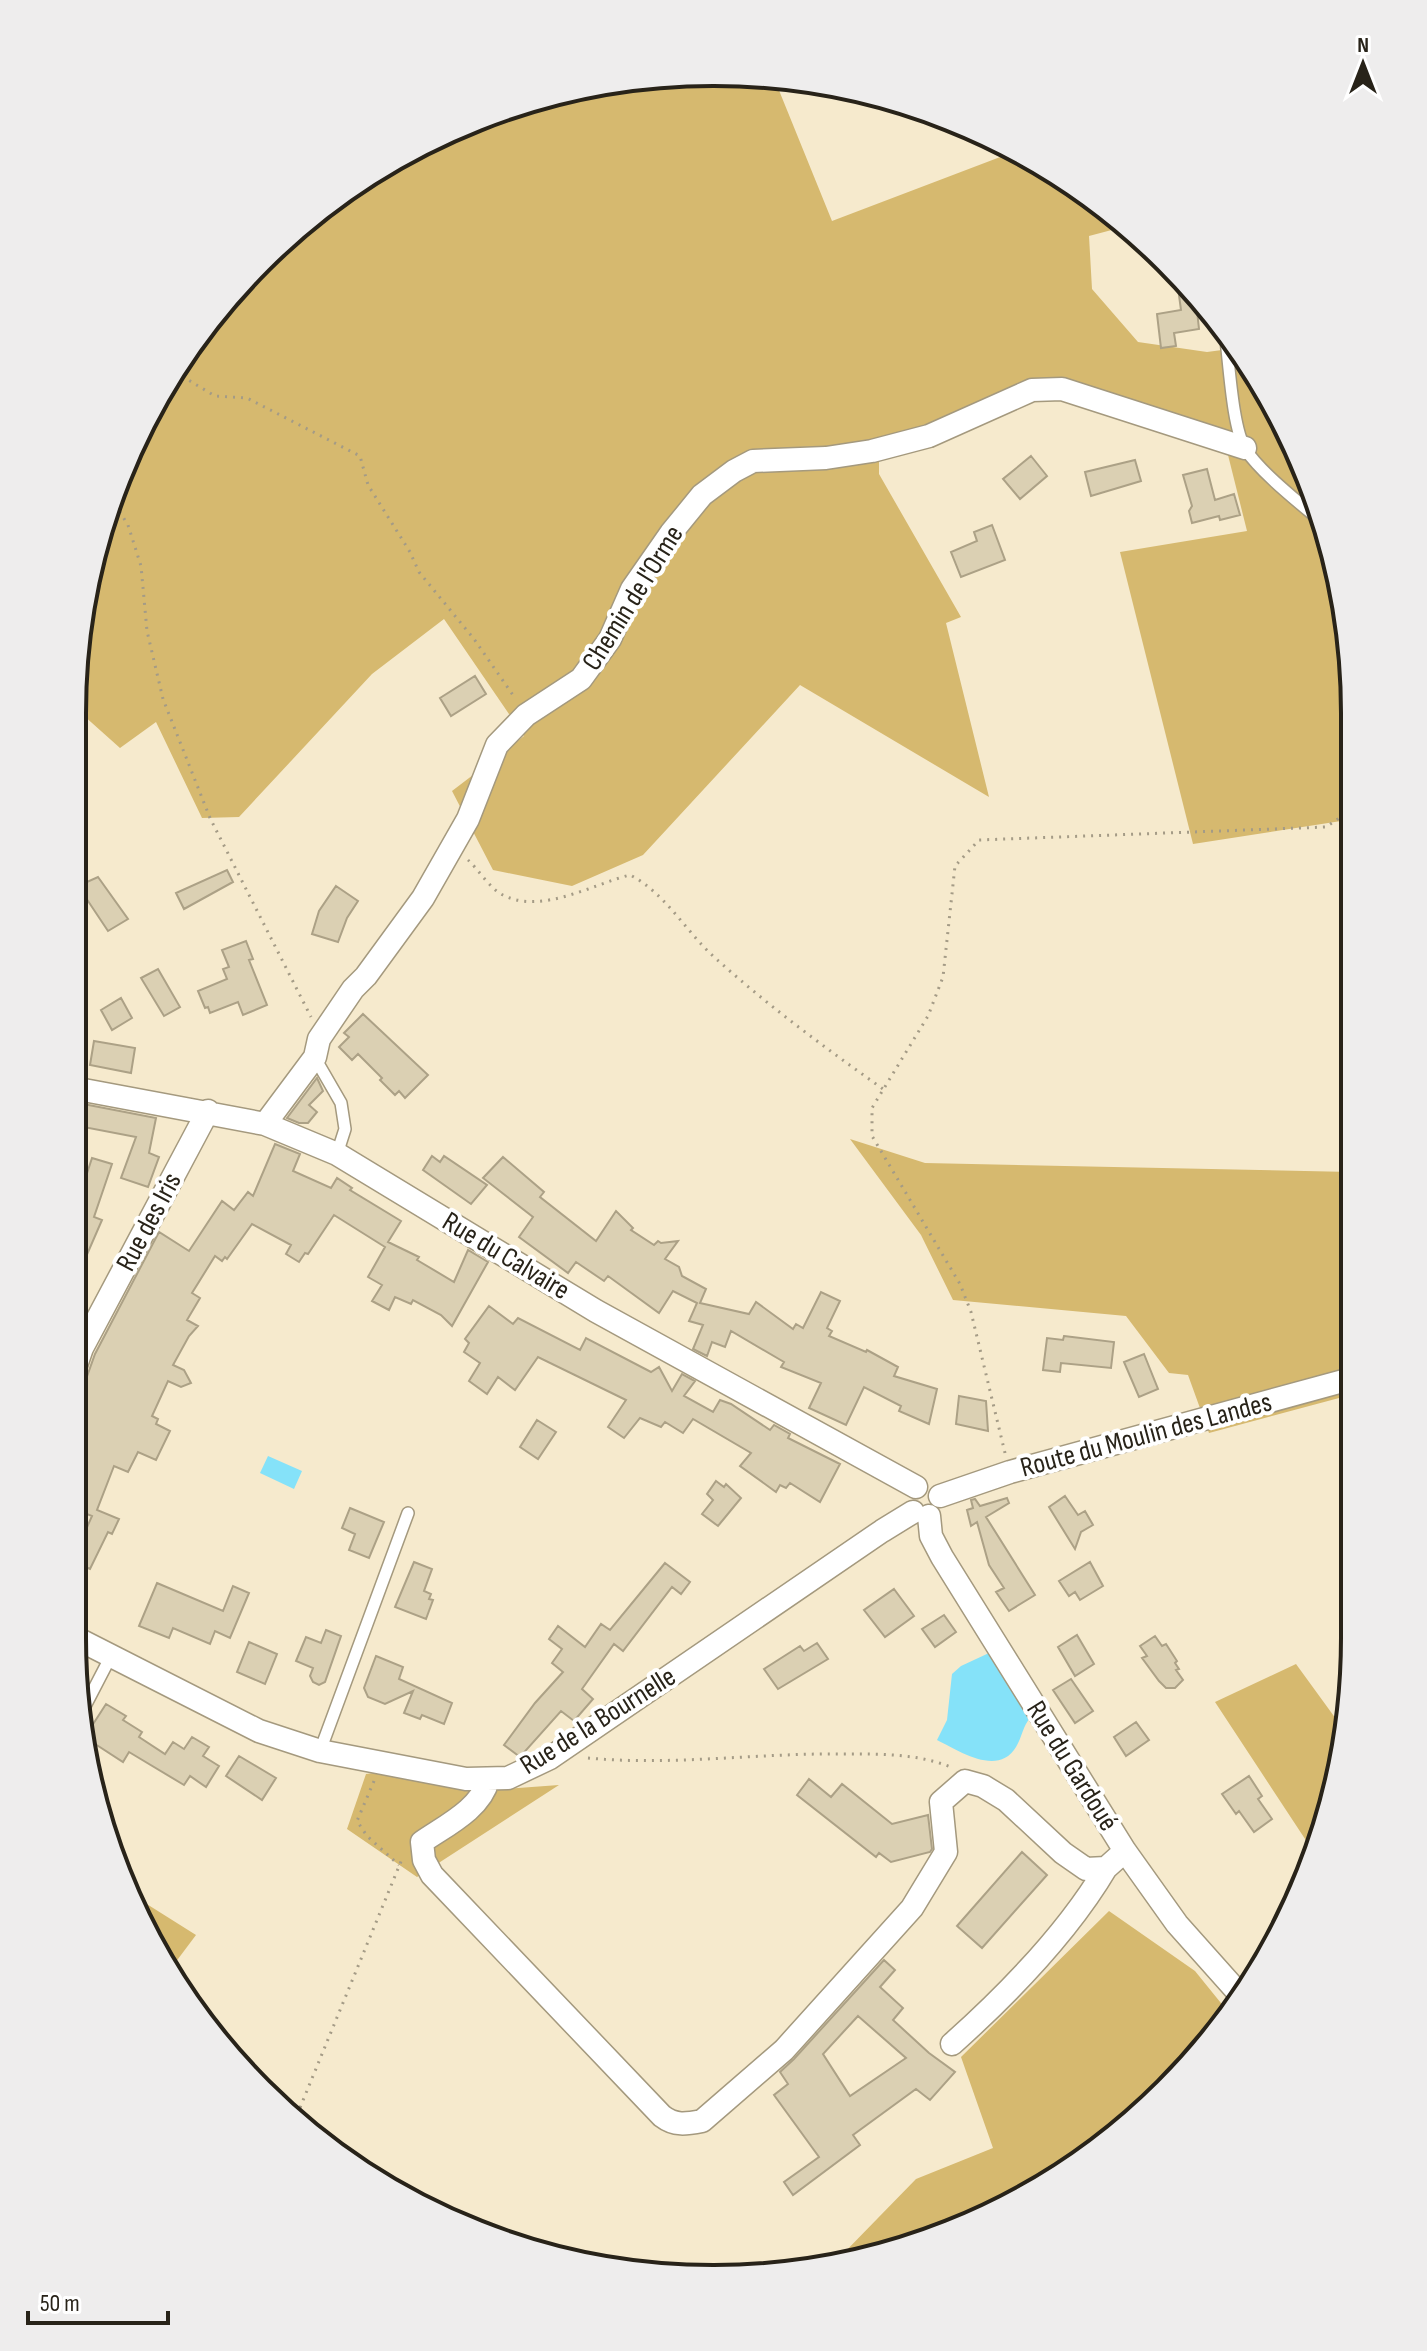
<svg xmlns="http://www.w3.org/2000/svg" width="1427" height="2351" font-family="'Sofia Sans Condensed',sans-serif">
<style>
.green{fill:#d6b96f}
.water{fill:#85e2f9}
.building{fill:#dbd0b3;stroke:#aca186;stroke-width:2;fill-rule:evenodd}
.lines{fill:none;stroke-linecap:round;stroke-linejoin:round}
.service-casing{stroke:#a4997e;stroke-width:14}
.minor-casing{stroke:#a4997e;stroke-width:25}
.path{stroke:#a49b86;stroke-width:3;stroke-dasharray:2 6;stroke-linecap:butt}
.service{stroke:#fff;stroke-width:11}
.minor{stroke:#fff;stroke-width:22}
.labels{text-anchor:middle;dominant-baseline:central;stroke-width:8;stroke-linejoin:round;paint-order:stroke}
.street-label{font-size:28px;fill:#282319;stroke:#fff}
.rim{fill:none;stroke:#282319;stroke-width:4}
</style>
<rect width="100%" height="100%" fill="#f6eacd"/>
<path class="green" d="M714 72 774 78 832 221 1016 151 1070 180 1123 227 1089 236 1092 289 1138 342 1207 352 1237 348 1269 393 1333 547 1354 671V819L1193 844 1120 552 1247 531 1222 431 1056 395 1030 401 900 456 879 460V474L961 617 946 623 989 797 800 685 643 855 572 886 493 870 452 791 524 736 444 619 372 674 239 817 202 818 156 722 120 748 73 706V671L106 507 180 357 260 260 357 180 468 121 589 84Z
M1350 1138H1354V1394L1209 1433 1188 1375 1169 1373 1126 1316 953 1300 921 1235 850 1139 925 1163 1351 1172Z
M1296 1664 1344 1730 1321 1842 1311 1848 1215 1702Z
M390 1771 477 1791 559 1785 417 1877 347 1829 366 1774Z
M134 1896 196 1935 172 1967Z
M1109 1911 1195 1971 1229 2013 1104 2147 919 2245 839 2258 916 2179 993 2148 961 2057Z"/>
<path class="water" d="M268 1456 302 1471 294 1489 260 1473Z
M989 1653 1030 1718C1023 1726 1022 1737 1016 1747 998 1777 959 1751 937 1740L947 1720 952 1674 961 1666Z"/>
<path class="building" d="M1176 273 1203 300 1196 301 1199 329 1174 333 1176 346 1161 348 1157 314 1181 310Z
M1031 456 1047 476 1020 499 1003 479Z
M1135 460 1141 481 1091 496 1085 472Z
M1207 469 1215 500 1234 494 1240 515 1220 520 1219 516 1192 523 1189 511 1192 506 1183 475Z
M992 525 1005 560 961 577 951 552 977 541 974 532Z
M475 676 486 694 451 716 440 698Z
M227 870 233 882 184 909 176 893Z
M98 877 128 919 108 931 78 886Z
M336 886 358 901 347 918 338 942 312 934 319 911Z
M246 941 253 959 249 960 267 1005 243 1015 238 1002 210 1013 208 1007 205 1008 198 991 227 979 223 969 229 967 222 950Z
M158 969 180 1007 164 1016 141 978Z
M121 998 132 1018 112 1030 101 1010Z
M363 1014 428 1075 405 1098 399 1091 395 1095 380 1080 382 1078 358 1054 352 1060 339 1047 349 1037 344 1033Z
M94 1041 135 1048 131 1073 90 1065Z
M317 1078 323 1091 309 1105 317 1112 308 1123H299L287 1118Z
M73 1102 156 1118 149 1153 159 1157 148 1187 121 1178 136 1137 73 1125Z
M275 1144 300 1154 293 1171 331 1188 337 1178 352 1188 350 1190 401 1221 388 1242 419 1257 417 1260 454 1282 468 1250 488 1262 452 1326 441 1315 413 1300 411 1304 395 1297 389 1310 372 1301 382 1285 368 1277 385 1247 334 1215 308 1254 305 1253 299 1262 286 1254 291 1245 252 1224 227 1259 225 1257 222 1261 215 1256 192 1293 200 1298 187 1320 198 1326 189 1336 173 1365 184 1370 191 1383 181 1387 168 1381 152 1416 158 1419 156 1424 170 1431 156 1460 138 1452 128 1472 114 1466 97 1510 119 1519 112 1534 108 1532 90 1569 72 1561 92 1516 72 1508V1487L84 1453 72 1448V1420L79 1389 85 1382 95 1354 159 1232 189 1251 222 1201 234 1210 248 1192 253 1196Z
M432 1156 440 1162 444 1156 487 1185 471 1204 423 1170Z
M503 1157 544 1192 540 1197 596 1241 616 1211 633 1228 631 1230 654 1245 658 1241 661 1243 678 1241 665 1259 679 1267 682 1276 706 1289 700 1303 749 1314 756 1302 793 1329 796 1324 803 1328 821 1292 840 1301 827 1328 832 1331 829 1336 866 1352 867 1350 898 1367 894 1376 937 1389 929 1424 899 1411 901 1406 864 1387 846 1425 809 1408 821 1383 781 1367 784 1362 731 1331 725 1347 712 1342 707 1356 693 1349 703 1325 689 1321 697 1303 673 1291 659 1313 608 1276 604 1281 576 1262 568 1273 519 1237 533 1217 483 1178Z
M92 1158 112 1164 94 1217 102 1220 72 1289 73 1209 75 1210Z
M489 1306 513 1324 518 1318 580 1350 586 1338 651 1372 659 1367 672 1391 682 1374 695 1381 684 1396 713 1412 720 1400 731 1404 770 1430 774 1425 790 1434 788 1438 840 1464 820 1502 790 1483 786 1488 780 1485 776 1492 740 1466 751 1453 693 1419 683 1433 665 1422 661 1427 640 1418 624 1438 608 1427 626 1400 538 1357 515 1390 498 1377 487 1394 469 1381 480 1363 464 1352 469 1343 465 1339Z
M1064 1336 1114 1342 1111 1368 1061 1363 1060 1372 1043 1370 1047 1338 1063 1340Z
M1144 1354 1158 1389 1139 1397 1124 1362Z
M959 1396 986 1401 988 1431 956 1424Z
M537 1420 556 1432 538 1459 520 1447Z
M716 1481 724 1487 726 1484 741 1498 718 1526 702 1514 713 1500 707 1494Z
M1065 1496 1078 1515 1085 1511 1093 1525 1081 1532 1075 1549 1049 1507Z
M1007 1498 1009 1503 986 1517 1035 1595 1009 1611 996 1592 1004 1588 989 1565 977 1522 971 1526 967 1510 973 1508 971 1500 975 1499 980 1506Z
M350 1508 384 1522 369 1558 349 1550 355 1534 342 1528Z
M414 1562 432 1569 424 1591 431 1594 429 1599 433 1600 426 1619 395 1607Z
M1090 1562 1103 1586 1080 1600 1075 1592 1069 1596 1059 1581Z
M665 1563 690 1582 681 1594 672 1587 623 1651 614 1644 582 1689 593 1699 574 1721 561 1711 520 1757 504 1745 535 1703 563 1672 552 1663 562 1649 549 1639 558 1626 585 1647 601 1624 610 1630Z
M157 1583 223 1611 233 1586 249 1593 230 1638 215 1631 210 1644 173 1628 169 1638 139 1626Z
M894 1589 914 1616 885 1637 864 1610Z
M944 1615 956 1632 935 1647 922 1629Z
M326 1630 341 1636 325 1682 319 1685 313 1682 310 1676 313 1668 296 1661 306 1637 321 1643Z
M1077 1635 1094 1664 1075 1676 1058 1647Z
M1155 1636 1162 1646 1166 1644 1177 1661 1175 1663 1179 1669 1176 1670 1183 1680 1175 1688H1166L1159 1681 1142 1658 1147 1656 1140 1646Z
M249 1642 277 1654 265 1684 237 1672Z
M817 1643 828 1659 778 1689 764 1669 800 1646 804 1651Z
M376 1656 403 1667 399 1679 452 1703 444 1724 422 1715 420 1719 404 1713 413 1691 385 1704 368 1697 364 1688Z
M1071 1679 1093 1711 1075 1723 1053 1690Z
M106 1704 126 1716 123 1720 142 1732 139 1737 165 1754 173 1742 184 1749 192 1737 209 1747 203 1756 219 1766 206 1787 190 1776 184 1785 129 1752 123 1762 89 1740 88 1732Z
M1136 1722 1149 1740 1126 1756 1114 1737Z
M239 1756 276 1778 262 1800 226 1776Z
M1249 1776 1262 1796 1258 1799 1272 1819 1254 1832 1239 1811 1236 1814 1222 1794Z
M809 1779 831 1797 842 1784 892 1824 928 1815 932 1849 930 1852 891 1862 879 1853 876 1857 797 1795Z
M1022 1852 1047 1875 982 1948 957 1926Z
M884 1960 895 1970 880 1987 903 2008 893 2020 929 2053 955 2072 930 2100 916 2089 853 2135 860 2145 793 2195 784 2182 819 2157 774 2095 788 2084 780 2072 794 2059ZM858 2016 906 2058 850 2096 823 2054Z"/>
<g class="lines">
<g class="service-casing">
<path id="service" d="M1225 332C1229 359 1232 429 1246 450 1261 473 1301 504 1323 523
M315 1058 341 1103 345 1129 337 1154
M84 1708 111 1656
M320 1751 408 1513"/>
</g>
<g class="minor-casing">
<path id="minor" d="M73 1088 265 1124 337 1154 596 1311 916 1487
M265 1124 315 1057 319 1039 353 989 366 976 423 898 468 819 497 745 526 715 581 679 610 639 632 589 671 533 702 495 734 471 753 461 826 458 872 451 929 436 1032 390 1062 389 1245 448
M72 1377 82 1348 208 1111
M940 1496 1010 1472 1354 1378
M929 1516 931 1536 942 1557 1125 1851 1177 1924 1243 1998
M72 1636 259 1731 320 1751 466 1779 508 1778 550 1758 882 1531 913 1512
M488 1780C481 1809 445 1826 422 1842L424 1860 432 1875 662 2116C675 2126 686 2124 702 2121L784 2050 912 1908 946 1852 941 1802 965 1781 983 1786 1006 1800 1063 1853 1086 1869 1106 1868 1125 1851
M952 2044C1009 1993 1067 1934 1106 1868"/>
</g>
<path class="path" d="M179 360 185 378 215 396 247 398 360 456 368 485 410 552 419 572 474 639 515 698
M111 498 128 525 141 566 147 631 163 699 210 818 311 1017
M468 860C479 870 490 889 503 895 541 915 593 884 630 875 664 892 685 930 713 956 767 1005 824 1047 883 1089
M1005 1453 971 1312 960 1284 872 1136V1108L928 1016 943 977 955 866 979 840 1326 827 1354 808
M588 1758C672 1766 757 1753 841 1754 879 1754 915 1753 951 1767
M374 1781 357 1821 367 1836 399 1865
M297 2115 402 1859"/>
<use href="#service" class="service"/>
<use href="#minor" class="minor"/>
</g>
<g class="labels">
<g class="street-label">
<text transform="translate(633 598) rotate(-58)">Chemin de l'Orme</text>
<text transform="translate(149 1222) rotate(-62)">Rue des Iris</text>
<text transform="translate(506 1256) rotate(31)">Rue du Calvaire</text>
<text transform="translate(1146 1435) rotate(-15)">Route du Moulin des Landes</text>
<text transform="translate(598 1721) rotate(-32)">Rue de la Bournelle</text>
<text transform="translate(1072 1766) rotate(58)">Rue du Gardoué</text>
</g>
</g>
<path d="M0 0H1427V2351H0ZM713 86H714A627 627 0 0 1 1341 713V1638A627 627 0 0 1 714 2265H713A627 627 0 0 1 86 1638V713A627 627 0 0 1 713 86Z" fill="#eeeded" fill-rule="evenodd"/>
<path class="rim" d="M713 86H714A627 627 0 0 1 1341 713V1638A627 627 0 0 1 714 2265H713A627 627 0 0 1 86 1638V713A627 627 0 0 1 713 86Z"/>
<g transform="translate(1363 64)" stroke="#ffffff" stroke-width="6" paint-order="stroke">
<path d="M0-6L14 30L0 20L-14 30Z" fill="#282319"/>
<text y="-12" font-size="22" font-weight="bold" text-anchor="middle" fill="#282319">N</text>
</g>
<path d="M28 2311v12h140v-12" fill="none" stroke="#282319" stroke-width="4"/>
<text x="40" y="2311" font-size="24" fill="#282319" stroke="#ffffff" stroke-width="6" paint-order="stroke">50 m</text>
</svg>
